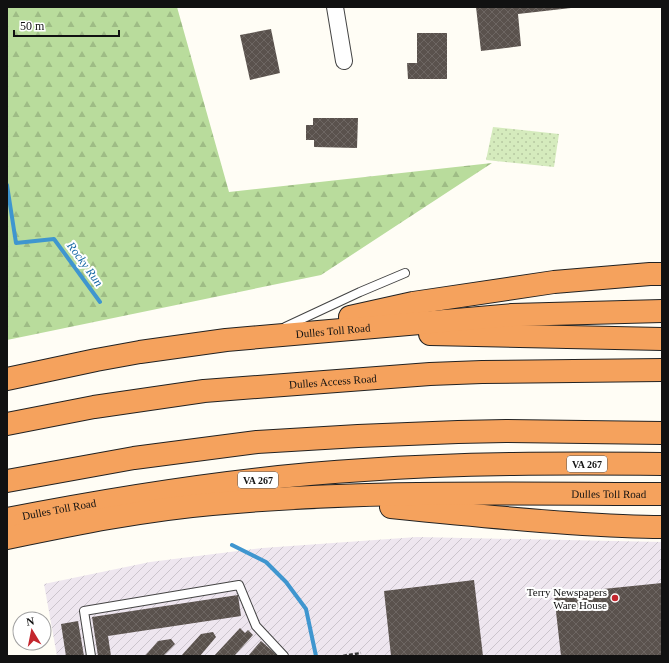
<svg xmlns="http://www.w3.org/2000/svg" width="669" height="663" font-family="'Times New Roman',serif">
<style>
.industrial{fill:url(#industrial-furrows)}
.forest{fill:url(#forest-firs)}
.park{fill:url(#park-dots)}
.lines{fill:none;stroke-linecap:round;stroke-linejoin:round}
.stream{stroke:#3f96cf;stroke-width:4}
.building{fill:url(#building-cross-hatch)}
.service-casing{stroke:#444;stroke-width:10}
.minor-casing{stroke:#444;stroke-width:18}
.motorway-casing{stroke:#222;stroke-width:24}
.path{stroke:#333;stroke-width:2.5;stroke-dasharray:4 2;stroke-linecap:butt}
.service{stroke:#fff;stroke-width:8}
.minor{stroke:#fff;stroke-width:16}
.motorway{stroke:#f5a25d;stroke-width:22}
.poi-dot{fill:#c4262e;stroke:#fff;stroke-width:1.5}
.labels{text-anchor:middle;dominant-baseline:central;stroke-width:4;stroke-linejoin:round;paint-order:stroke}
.shield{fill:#fff;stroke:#585858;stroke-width:1}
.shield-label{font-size:10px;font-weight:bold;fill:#111}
.street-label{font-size:11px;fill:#111;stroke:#fff}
.poi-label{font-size:11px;fill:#111;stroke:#fff;text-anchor:end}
.water-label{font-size:12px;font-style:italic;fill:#1768a6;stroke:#fff}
</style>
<defs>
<pattern id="industrial-furrows" width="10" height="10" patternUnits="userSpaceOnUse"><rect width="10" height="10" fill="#eee6ef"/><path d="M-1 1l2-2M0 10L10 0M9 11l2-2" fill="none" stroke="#cbc4cc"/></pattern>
<pattern id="forest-firs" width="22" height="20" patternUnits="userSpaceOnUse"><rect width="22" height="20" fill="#b9dc9c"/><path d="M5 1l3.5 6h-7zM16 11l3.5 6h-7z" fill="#9ebc85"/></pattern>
<pattern id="park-dots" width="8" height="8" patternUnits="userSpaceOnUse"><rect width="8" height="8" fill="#d5ebbd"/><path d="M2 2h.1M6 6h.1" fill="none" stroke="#b6c8a1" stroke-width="1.8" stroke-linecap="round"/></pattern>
<pattern id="building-cross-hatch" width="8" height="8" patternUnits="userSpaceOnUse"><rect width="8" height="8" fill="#5a524d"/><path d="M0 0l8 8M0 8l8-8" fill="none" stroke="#6d6662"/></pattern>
</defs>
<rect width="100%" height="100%" fill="#fffdf5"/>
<path class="industrial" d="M417 537 662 542V656H57L44 584 150 562 263 548Z"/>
<path class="forest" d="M7 7H177L229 192 492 163 321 275 7 340Z"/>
<path class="park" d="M493 127 559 134 554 167 486 160Z"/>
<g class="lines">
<path class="stream" d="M7 185 16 243 54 239 100 302
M232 545 266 562 286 582 306 609 316 656"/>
</g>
<path class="building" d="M476 7H570L571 8 518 14 521 46 481 51Z
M271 29 280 73 250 80 240 35Z
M417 33H447V79H408L407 63H417Z
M313 118H358L357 148 314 147V140H306V125H313Z
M474 580 483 656H391L384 591Z
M662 583V656H561L554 594Z
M238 595 241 616 108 636 111 656H98L92 617Z
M78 621 84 656H66L61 624Z
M240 628 245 633 248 630 253 635 234 656H214Z
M213 632 216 637 200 656H181L201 634Z
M171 639 175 644 163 656H145L158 641Z
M261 641 278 656H248Z"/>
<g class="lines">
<g class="service-casing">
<path id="service" d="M285 327 360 292 405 273
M91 656 84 611 239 585 256 626 284 656"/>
</g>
<g class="minor-casing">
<path id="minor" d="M335 7 344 61"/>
</g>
<g class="motorway-casing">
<g id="motorway">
<path d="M350 317 413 303 554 282 650 274H662"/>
<path d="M430 334 662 339"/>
<path id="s1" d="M7 379 96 360 140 352 226 340 512 315 662 311"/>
<path id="s2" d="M7 424 94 407 204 391 430 374 482 372 662 370"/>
<path d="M7 481 134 458 257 442 358 436 458 432 506 431 662 433"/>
<path d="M391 507C450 513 509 519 568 523 599 525 630 527 662 527"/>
<path id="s3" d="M7 519C125 496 244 477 364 470 463 463 563 463 662 464"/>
<path id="s4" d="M7 538C75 524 143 510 212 504 362 490 512 494 662 494"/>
</g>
</g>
<path class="path" d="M343 656 361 653"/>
<use href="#service" class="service"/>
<use href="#minor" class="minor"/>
<use href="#motorway" class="motorway"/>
</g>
<circle class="poi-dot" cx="615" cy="598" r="4"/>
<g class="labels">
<g class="shield">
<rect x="567" y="456" width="40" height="16" rx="3"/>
<rect x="238" y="472" width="40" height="16" rx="3"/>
</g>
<g class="shield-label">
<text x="587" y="464">VA 267</text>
<text x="258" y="480">VA 267</text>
</g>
<g class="street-label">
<text stroke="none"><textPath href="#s1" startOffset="330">Dulles Toll Road</textPath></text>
<text stroke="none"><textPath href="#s2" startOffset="329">Dulles Access Road</textPath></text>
<text stroke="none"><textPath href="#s4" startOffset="605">Dulles Toll Road</textPath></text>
<text stroke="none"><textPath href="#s3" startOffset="53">Dulles Toll Road</textPath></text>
</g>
<g class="poi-label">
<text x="607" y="592">Terry Newspapers<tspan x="607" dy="13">Ware House</tspan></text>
</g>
<g class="water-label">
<text transform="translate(85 264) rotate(54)">Rocky Run</text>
</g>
</g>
<rect width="669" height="663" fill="none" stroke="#111111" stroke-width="16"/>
<g transform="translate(32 631) rotate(350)"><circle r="19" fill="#ffffff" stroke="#a0a0a0"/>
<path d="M0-3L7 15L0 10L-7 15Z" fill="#c4262e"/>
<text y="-6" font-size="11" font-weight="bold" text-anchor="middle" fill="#111111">N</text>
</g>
<path d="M14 30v6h105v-6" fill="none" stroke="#111111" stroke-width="2"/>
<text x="20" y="30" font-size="12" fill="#111111" stroke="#ffffff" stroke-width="3" paint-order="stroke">50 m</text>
</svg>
